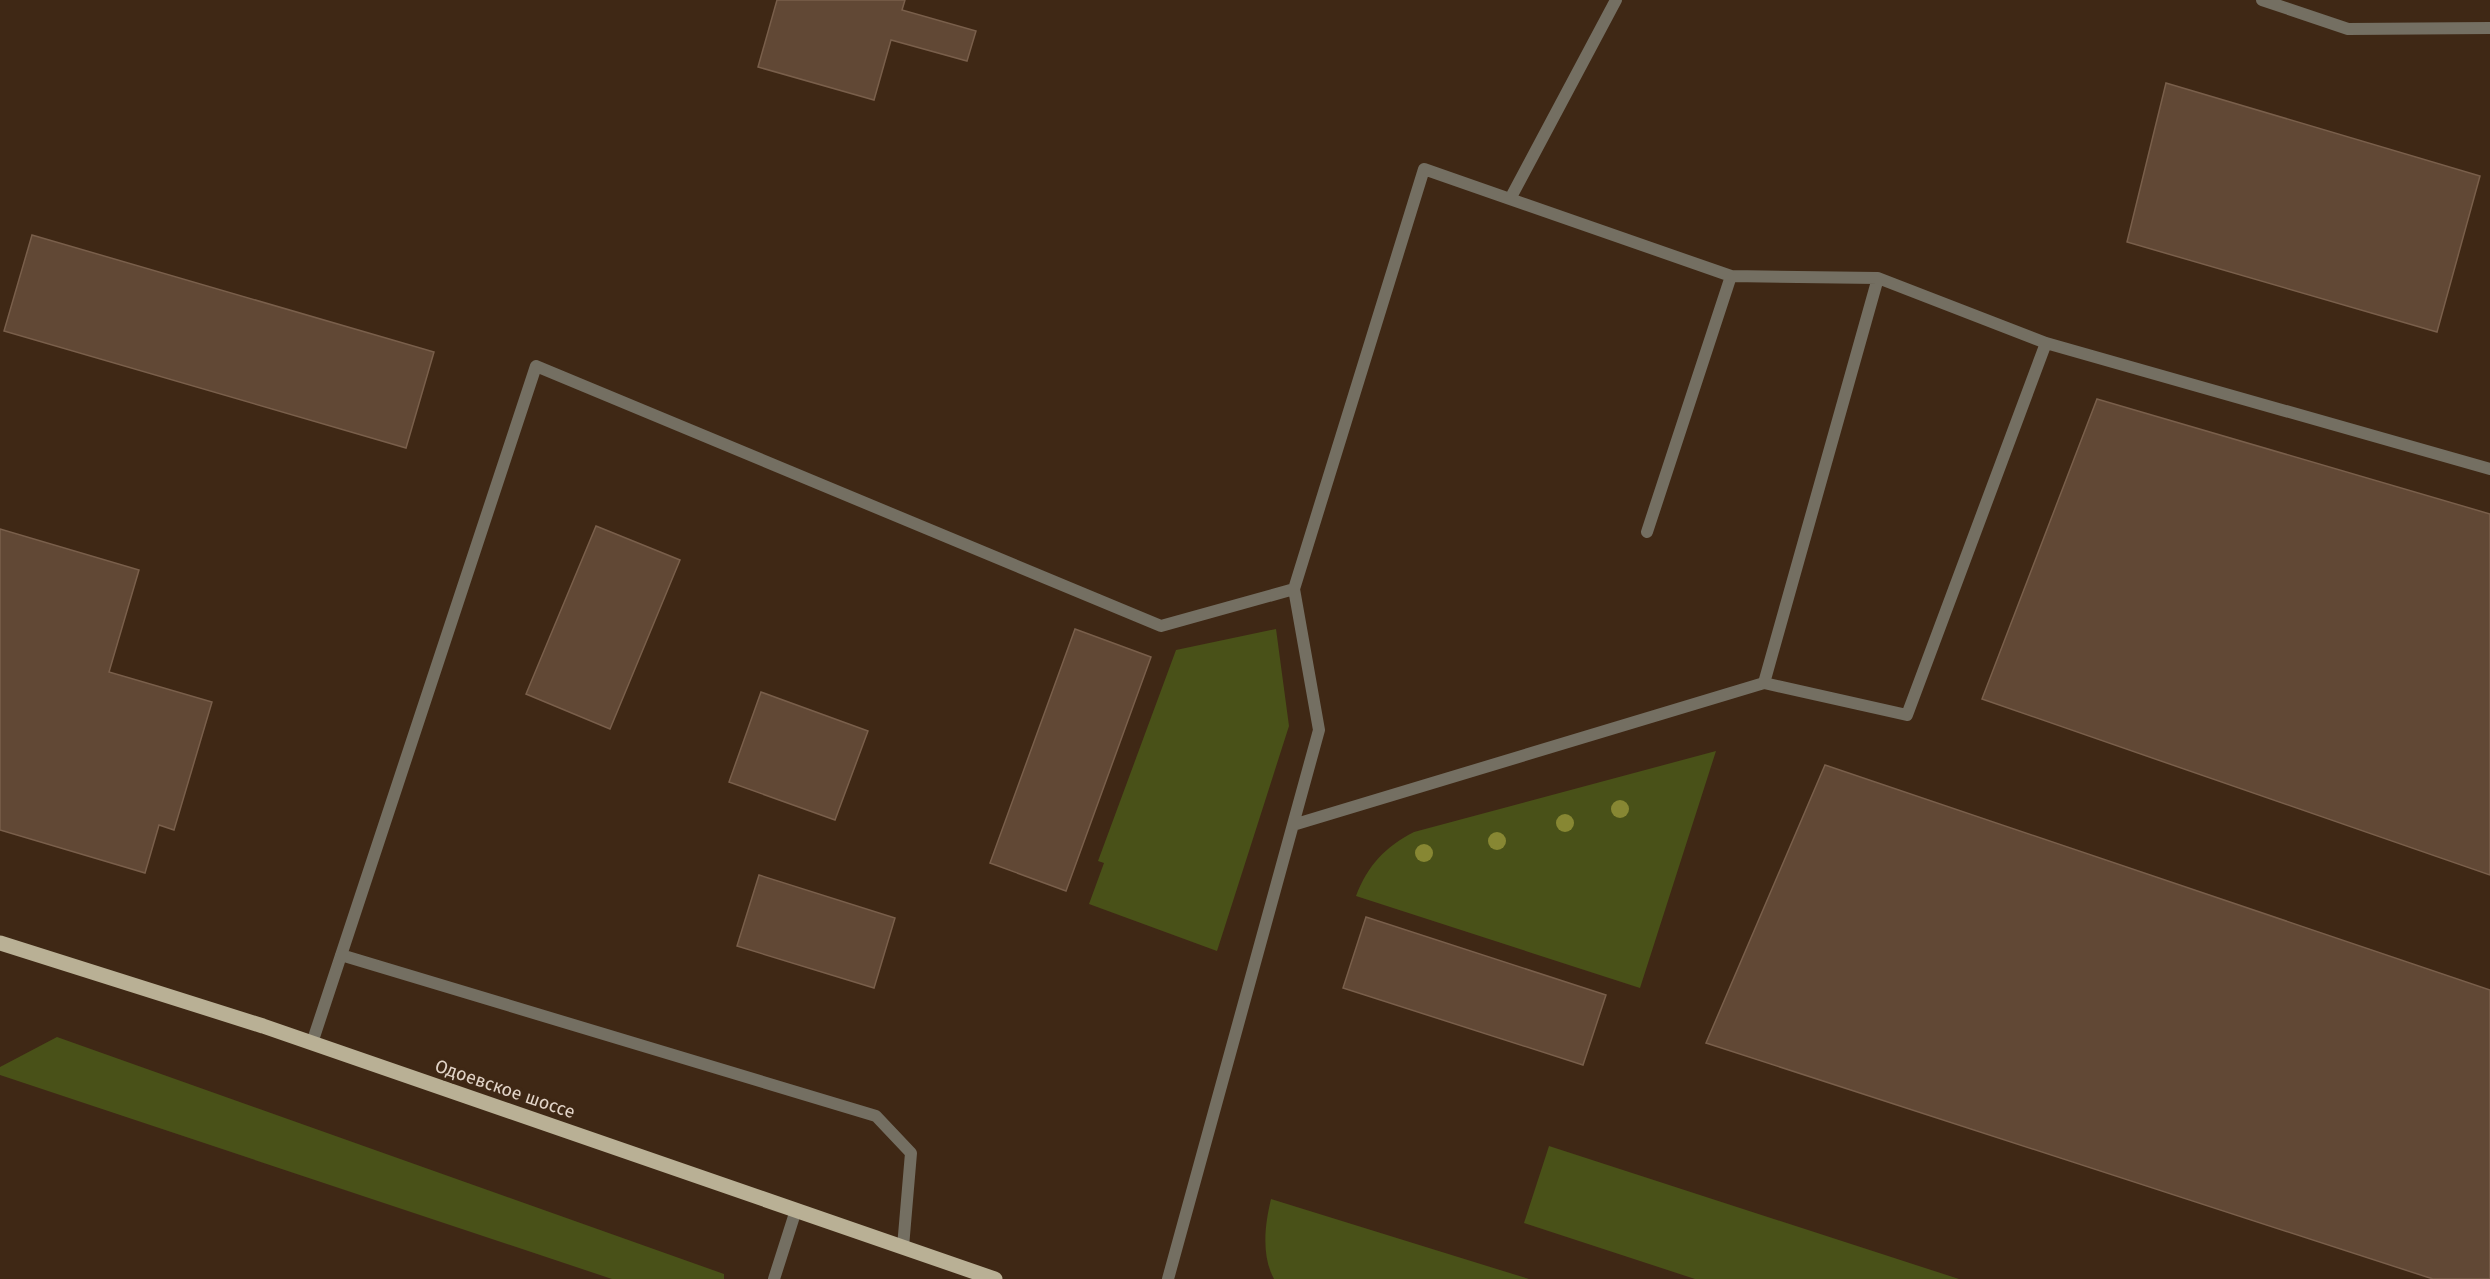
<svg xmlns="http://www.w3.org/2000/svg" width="2490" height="1279" font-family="'Fira Sans',sans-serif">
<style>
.green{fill:#495118}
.building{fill:#614835;stroke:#795f4b;stroke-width:1.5}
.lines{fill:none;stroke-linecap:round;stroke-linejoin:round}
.lane{stroke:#746f62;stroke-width:12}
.primary{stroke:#b9b095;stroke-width:15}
.tree{fill:#878733}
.labels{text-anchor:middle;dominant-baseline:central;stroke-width:6;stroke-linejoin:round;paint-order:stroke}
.street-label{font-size:18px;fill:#e2d4c8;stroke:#3f2815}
</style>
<rect width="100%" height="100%" fill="#3f2815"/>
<path class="green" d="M1276 629 1289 726 1217 951 1089 904 1104 863 1098 861 1176 650Z
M1716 751 1640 988 1356 896C1368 865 1385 847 1414 832Z
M57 1037 724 1274V1279H612L0 1075V1067Z
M1549 1146 1959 1279H1695L1524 1223Z
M1271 1199 1529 1279H1274C1261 1255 1265 1224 1271 1199Z"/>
<path class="building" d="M777 0H905L902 10 976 31 967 61 891 40 874 100 758 67Z
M2166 83 2480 176 2437 332 2127 242Z
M32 235 434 352 406 448 4 331Z
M2097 399 2490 514V875L1982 699Z
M596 526 680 560 610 729 526 694Z
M0 529 139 570 109 672 212 702 174 830 159 825 145 873 0 830Z
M1075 629 1151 657 1066 891 990 863Z
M761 692 868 731 835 820 729 782Z
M1825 765 2490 990V1279H2433L1706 1043Z
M759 875 895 918 874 988 737 946Z
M1366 917 1606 995 1583 1065 1343 988Z"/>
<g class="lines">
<path class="lane" d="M2262 0 2348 29 2490 28
M1510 199 1616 0
M1731 276 1878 278 2046 343 2490 469
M1764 683 1878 278
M1293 825 1764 683 1907 715 2046 343
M341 955 876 1116 911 1153 903 1247
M312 1043 536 366 1161 626 1294 589
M774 1279 796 1210
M1168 1279 1319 730 1294 589 1424 169 1731 276 1647 532"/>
<path class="primary" d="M0 943 263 1026 995 1279"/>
</g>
<g class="tree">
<circle cx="1620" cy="809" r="9"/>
<circle cx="1565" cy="823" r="9"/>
<circle cx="1497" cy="841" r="9"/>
<circle cx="1424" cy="853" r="9"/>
</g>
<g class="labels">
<g class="street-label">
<text transform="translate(505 1089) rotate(19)">Одоевское шоссе</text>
</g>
</g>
</svg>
